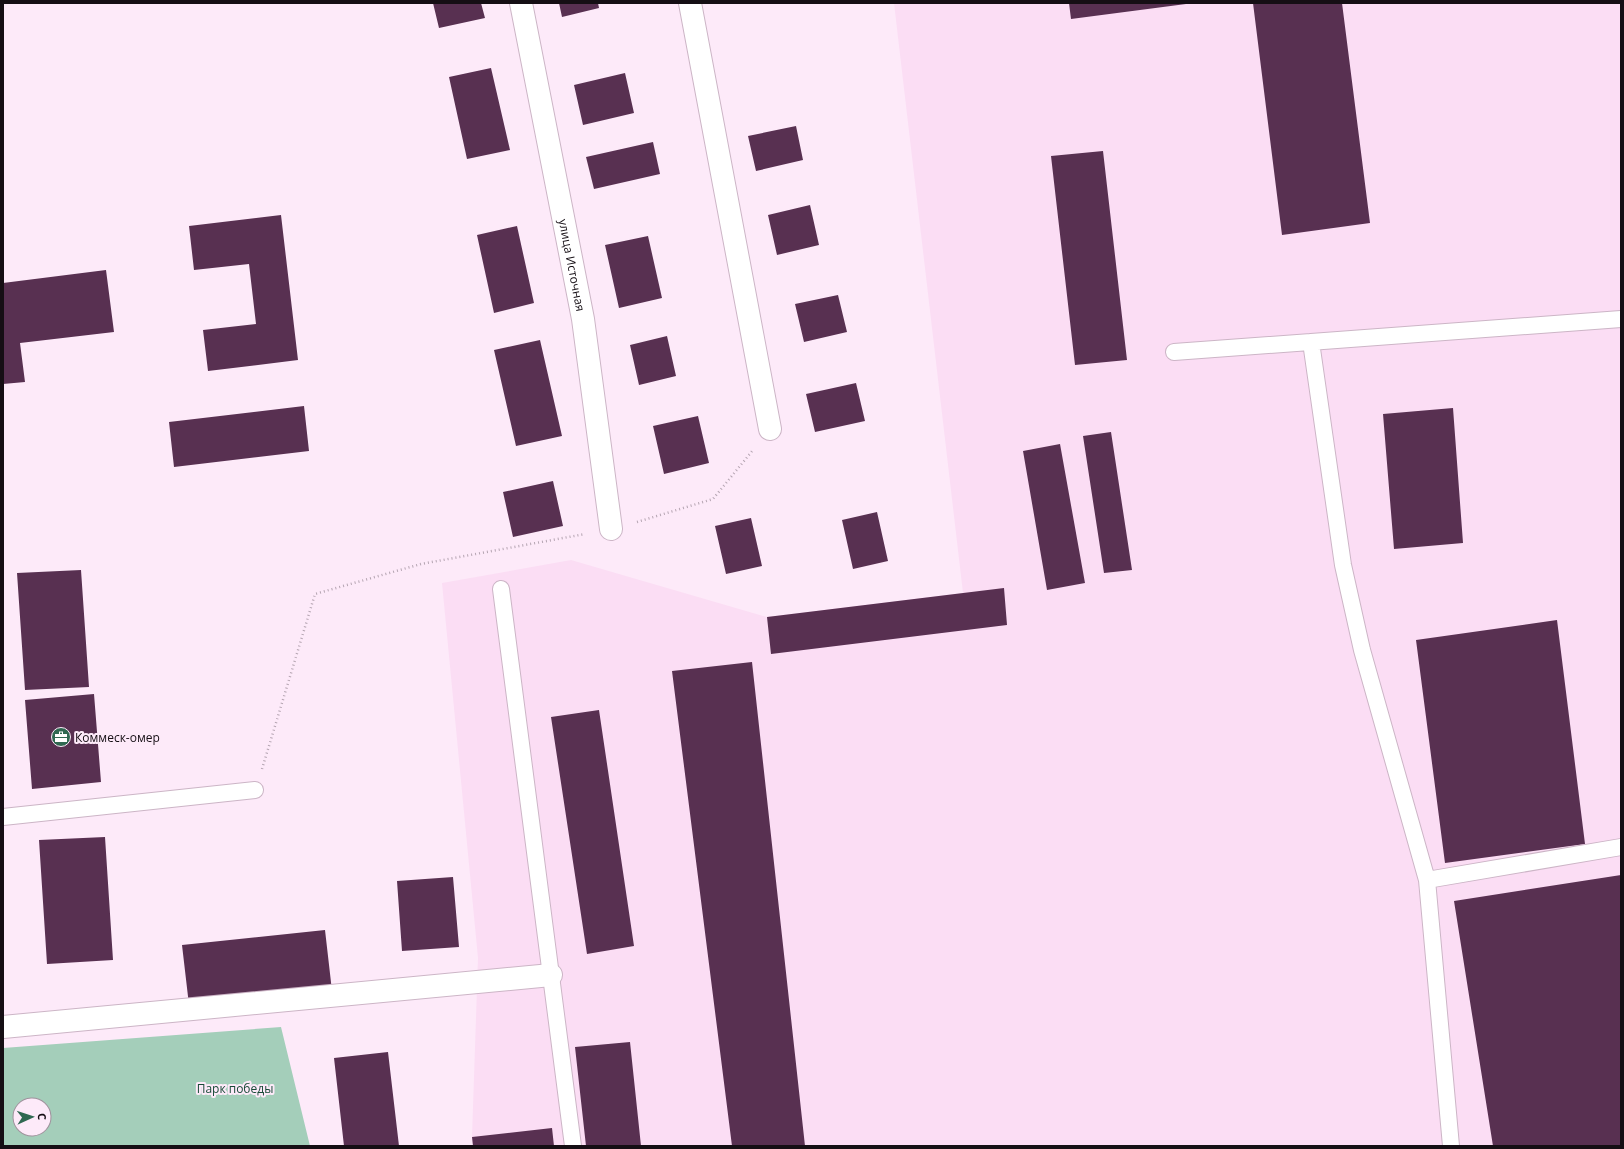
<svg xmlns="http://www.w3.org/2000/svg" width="1624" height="1149" font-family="'Open Sans',sans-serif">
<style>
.built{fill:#fbddf4}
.green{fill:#a4ceba;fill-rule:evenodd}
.building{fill:#583051}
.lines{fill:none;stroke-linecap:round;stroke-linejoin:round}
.lane-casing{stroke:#ccb5c6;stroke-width:18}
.street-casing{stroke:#ccb5c6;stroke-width:24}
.path{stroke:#b5a5b2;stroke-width:2.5;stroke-dasharray:1 3;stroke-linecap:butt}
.lane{stroke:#fff;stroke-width:16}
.street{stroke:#fff;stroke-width:22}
.labels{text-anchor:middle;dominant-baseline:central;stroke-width:4;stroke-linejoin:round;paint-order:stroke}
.street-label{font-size:12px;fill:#150e14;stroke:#fdeaf9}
.poi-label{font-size:12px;fill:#150e14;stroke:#fdeaf9;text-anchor:start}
.park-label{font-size:12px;fill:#184a37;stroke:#fdeaf9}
</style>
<rect width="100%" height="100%" fill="#fdeaf9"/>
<path class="built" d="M894 3H1621V1146H473L472 1137 478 958 442 583 571 560 767 617 963 593Z"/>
<path class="green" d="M281 1027 310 1146H3V1048ZM20 1105H44V1129H20Z"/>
<path class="building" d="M433 3H481L485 18 439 28Z
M559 3H598L599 8 562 17Z
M1069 3H1186V4L1071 19Z
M1253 3H1342L1370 223 1282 235Z
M491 68 510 150 467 159 449 77Z
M625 73 634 113 583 125 574 85Z
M796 126 803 160 756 171 748 136Z
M653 142 660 174 594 189 586 157Z
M1103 151 1127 360 1075 365 1051 156Z
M810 205 819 245 777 255 768 215Z
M281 215 298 360 208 371 203 330 256 324 249 264 194 270 189 226Z
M517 226 534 303 494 313 477 235Z
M648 236 662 298 619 308 605 245Z
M106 270 114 332 20 343 25 382 3 384V283Z
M838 295 847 332 804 342 795 304Z
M667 336 676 376 639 385 630 345Z
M540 340 562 436 516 446 494 350Z
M856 383 865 421 815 432 806 394Z
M304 406 309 451 174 467 169 422Z
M1453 408 1463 543 1394 549 1383 414Z
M698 416 709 463 664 474 653 426Z
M1111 432 1132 570 1104 573 1083 436Z
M1060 444 1085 583 1047 590 1023 451Z
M553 481 563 526 513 537 503 492Z
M877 512 888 561 853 569 842 520Z
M751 518 762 566 726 574 715 526Z
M81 570 89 687 25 690 17 573Z
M1004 588 1007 625 771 654 767 617Z
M1557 620 1585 844 1445 863 1416 640Z
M752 662 805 1146H732L672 671Z
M94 694 101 782 32 789 25 700Z
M599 710 634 946 587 954 551 717Z
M105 837 113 960 47 964 39 840Z
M1621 875V1146H1493L1454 901Z
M453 877 459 947 402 951 397 881Z
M325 930 332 991 189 1005 182 945Z
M630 1042 641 1146H586L575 1047Z
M388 1052 399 1146H344L334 1058Z
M552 1128 554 1146H473L472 1137Z"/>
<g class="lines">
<g class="lane-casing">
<path id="lane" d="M1311 342 1343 565 1362 650 1427 880 1451 1146
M1174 352 1621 319
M501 589 573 1146
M3 817 255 790
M1427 880 1621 847"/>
</g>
<g class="street-casing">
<g id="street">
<path id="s1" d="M521 3 583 319 611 529"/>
<path d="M690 3 770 429"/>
<path d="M3 1027 551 975"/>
</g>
</g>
<path class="path" d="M637 522 713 499 753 450
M262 769 315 594 421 564 585 534"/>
<use href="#lane" class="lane"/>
<use href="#street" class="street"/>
</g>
<defs>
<g id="office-disc" transform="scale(1)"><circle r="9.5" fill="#2f6851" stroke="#fdeaf9"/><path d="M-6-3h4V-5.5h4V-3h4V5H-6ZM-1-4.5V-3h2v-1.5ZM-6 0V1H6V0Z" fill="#fff"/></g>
</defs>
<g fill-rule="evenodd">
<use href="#office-disc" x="61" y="737"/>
</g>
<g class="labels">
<g class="street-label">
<text stroke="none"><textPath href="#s1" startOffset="267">улица Источная</textPath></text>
</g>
<g class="poi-label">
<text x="75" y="737">Коммеск-омер</text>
</g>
<g class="park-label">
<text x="235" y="1088">Парк победы</text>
</g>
</g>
<rect width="1624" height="1149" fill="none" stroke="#150e14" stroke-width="8"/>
<g transform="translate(32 1117) rotate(87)"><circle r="19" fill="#fdeaf9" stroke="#a0929d"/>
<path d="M0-3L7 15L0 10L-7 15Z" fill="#2f6851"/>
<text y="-6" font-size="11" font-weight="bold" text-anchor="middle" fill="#150e14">С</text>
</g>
</svg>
